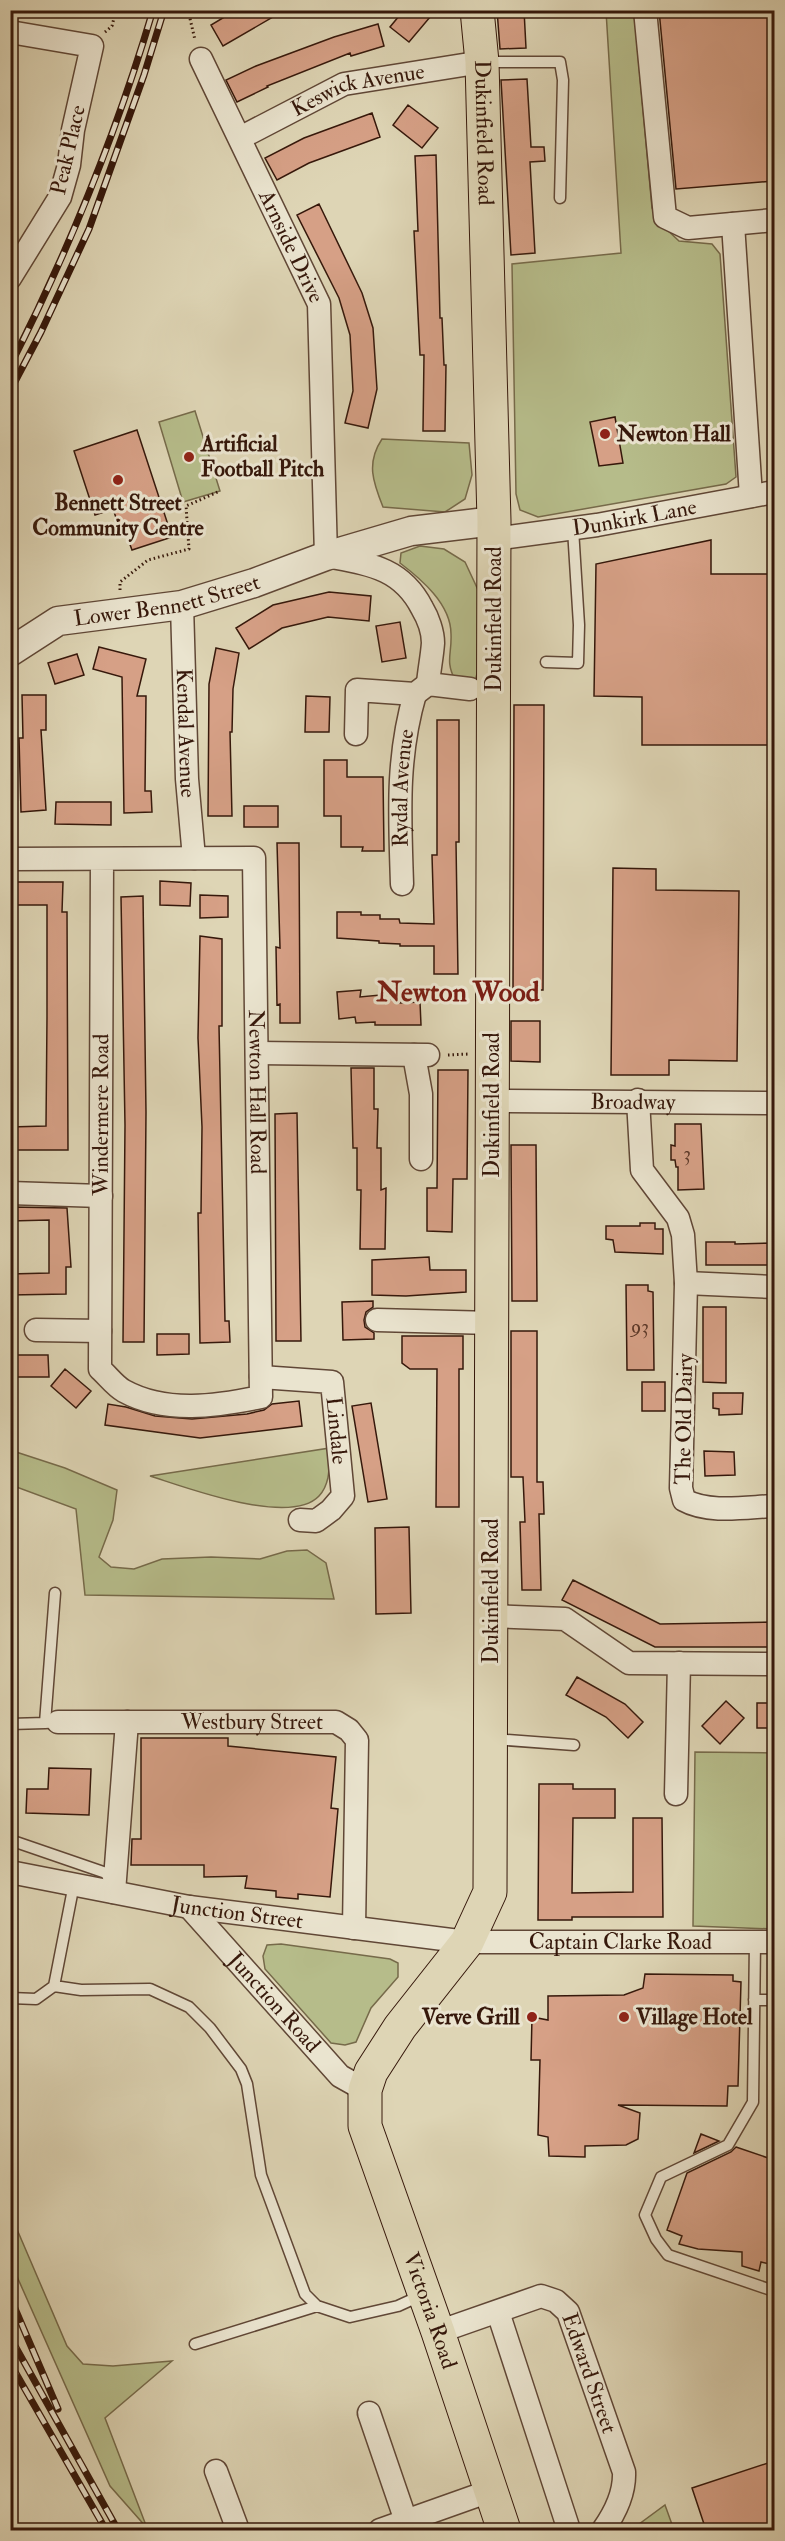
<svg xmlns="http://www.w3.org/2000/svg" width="785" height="2541" font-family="'IM FELL Double Pica',serif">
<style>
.green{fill:#b6bc8a;stroke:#766a4a;stroke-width:1.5}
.building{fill:#d6a086;stroke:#36180b;stroke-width:1.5}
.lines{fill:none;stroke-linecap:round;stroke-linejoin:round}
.service-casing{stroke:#604736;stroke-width:13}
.minor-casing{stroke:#604736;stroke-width:25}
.tertiary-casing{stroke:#604736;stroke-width:31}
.primary-casing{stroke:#36180b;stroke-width:35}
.path{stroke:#36180b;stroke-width:3;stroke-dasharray:1.5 3;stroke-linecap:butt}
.service{stroke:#eae4cf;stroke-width:10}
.minor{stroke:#eae4cf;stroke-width:22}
.tertiary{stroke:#eae4cf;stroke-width:28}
.primary{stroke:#ded5b5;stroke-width:33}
.rail-casing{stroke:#36180b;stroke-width:7}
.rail{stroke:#eae4cf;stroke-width:4.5;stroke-dasharray:14;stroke-linecap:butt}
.poi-dot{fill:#8f2418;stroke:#eae4cf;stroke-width:2}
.labels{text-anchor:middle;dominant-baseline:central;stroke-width:6;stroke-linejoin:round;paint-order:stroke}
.number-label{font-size:20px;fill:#5e3a2a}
.street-label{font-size:22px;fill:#36180b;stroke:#eae4cf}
.poi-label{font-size:22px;font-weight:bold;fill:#36180b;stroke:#eae4cf;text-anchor:start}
.district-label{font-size:28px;font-weight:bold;fill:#7a1f14;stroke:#eae4cf}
</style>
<rect width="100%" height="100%" fill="#ded5b5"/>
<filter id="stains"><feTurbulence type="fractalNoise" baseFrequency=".00333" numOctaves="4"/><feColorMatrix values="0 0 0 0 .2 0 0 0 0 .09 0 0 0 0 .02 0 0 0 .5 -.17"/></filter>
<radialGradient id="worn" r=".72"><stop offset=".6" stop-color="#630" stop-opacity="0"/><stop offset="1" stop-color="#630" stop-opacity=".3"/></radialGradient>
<path class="green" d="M606 11H634L652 208 661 224 679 241 712 244 720 254 736 477 726 484 538 517 520 510 516 494 512 264 621 253Z
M195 411 220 491 183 502 159 422Z
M382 439 469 443 472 475 465 499 445 512 383 507C373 482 366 463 382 439Z
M420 546 444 549 465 562 479 592 478 670 474 685 455 680C445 660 452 655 451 634 451 604 421 579 400 563L401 553Z
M330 1448C329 1465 331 1483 319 1496 290 1527 185 1487 150 1476Z
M10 1450 65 1468 117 1490 113 1520 99 1557 111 1567 134 1569 162 1559 211 1557 260 1559 287 1551 307 1550 326 1563 334 1599 85 1595 76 1509 11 1485Z
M695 1752 774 1753V1929L693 1926Z
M281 1944 390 1959 398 1963V1977L371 2008 356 2042 345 2045 331 2043 265 1969 263 1956 267 1945Z
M10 2213 67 2346 83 2364 113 2366 172 2361 105 2418 147 2528 110 2486 11 2263Z
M665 2505 674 2530H631Z"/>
<path class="building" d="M236 10H285L223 46 211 25Z
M404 10H436L409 42 390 27Z
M497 10H524L526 48 500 49Z
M659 10H774V181L676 189Z
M378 24 384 46 351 56 350 53 267 86 268 87 237 102 226 80 256 66 334 37Z
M527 79 531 147H544L545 161 530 162 535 253 511 255 501 80Z
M408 105 438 128 422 148 393 125Z
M372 113 380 137 309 163 277 180 265 158 304 138Z
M436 155 440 318H442L444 365H446L445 431H423L424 355H420L414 231H418L415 156Z
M319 204 362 293 373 328 377 389 368 428 345 423 353 391 350 335 339 298 297 215Z
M615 417 623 463 599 466 590 422Z
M137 430 172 537 132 550 125 531 121 532 113 509 95 515 74 451Z
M711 540V574H774V745H642V697L594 696 596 564Z
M329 592 371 596 369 621 328 617 282 628 249 649 236 628 273 605Z
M400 622 406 658 382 662 376 626Z
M99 647 146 659 137 696H146L145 791H151L152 812 124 813 122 677 93 669Z
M216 648 239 653 233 689 232 732H230L232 816H208L209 684Z
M77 654 84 675 55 684 48 663Z
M22 695H46V730H41L46 810 21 812 19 738H23Z
M306 696 330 697 329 732H305Z
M514 705H544L543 990H513Z
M437 720H459V842H456L458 974H434V946H400V944L379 943V941L337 938V912H361V915H380V919H399L400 923 434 924 432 855H437Z
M324 760H347V777H383L384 851H362L363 847H341V816H324Z
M56 802H111V825L55 824Z
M244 806H278V827H244Z
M277 843H299L300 1023H280V1004L277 1005 276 947 280 948Z
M613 868 656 869V890L739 891 737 1061 669 1060V1075H611Z
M160 881 191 883 190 906 160 905Z
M10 882H63L62 912H67L68 1150H10V1127L46 1126 47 1017V905H10Z
M200 895 228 896V917L200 918Z
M143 896 146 1112 144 1342H123L125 1125 121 897Z
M200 936 222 939V1026H219L225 1321H229L230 1342 200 1343 198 1213H201L202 1127 198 1038Z
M361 990 360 997 380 995V999H400V1003L420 1002 421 1025H375V1022L356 1023 355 1017 339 1019 337 992Z
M511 1021H540V1062L511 1061Z
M351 1068H374V1109H378L377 1148H381V1190L386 1188 385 1249H360L361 1190H357V1148H353Z
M438 1070H468L467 1179H453L452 1232 427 1231V1188H437Z
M297 1113 301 1341H276L275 1114Z
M675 1124H701L704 1189 678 1190V1167H676L675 1160H671V1145L675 1146Z
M511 1145H536L537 1301H512Z
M10 1207 67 1208 71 1267H66V1294L10 1295V1274L49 1273V1220L10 1221Z
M640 1223H655V1229H663V1254L615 1252 613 1240 606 1239V1226H640Z
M706 1242H735V1244L774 1243V1265H706Z
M429 1257 430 1270H466V1292L406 1296 372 1295V1260Z
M626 1285H648V1291L653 1292 654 1370H627Z
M373 1301V1307L366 1312 364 1320 365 1327 374 1333V1339L343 1340 342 1302Z
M703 1307H726V1383L703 1382Z
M511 1331H537V1482H543L544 1514H539L541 1590H522L520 1522H525L523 1477H511Z
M157 1334H189V1354L157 1355Z
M402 1336H463V1369H459V1507H436L437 1369H410L402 1363Z
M10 1355H48L49 1377H10Z
M65 1369 91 1391 76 1408 51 1386Z
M642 1382H665V1411H642Z
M713 1393H743L742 1414 719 1415V1409L713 1408Z
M299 1401 302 1426 200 1438 105 1425 108 1404 126 1407 155 1416 192 1419 247 1414 264 1410 272 1404Z
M371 1403 387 1499 368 1502 352 1406Z
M704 1451 734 1452 735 1475 705 1476Z
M409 1527 411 1613 376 1614 375 1528Z
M573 1580 660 1624 774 1622V1647H655L562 1600Z
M577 1677 625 1704 643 1722 628 1738 606 1717 566 1695Z
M726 1701 744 1718 720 1744 702 1726Z
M757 1703H774V1728H757Z
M141 1738H228V1746L336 1757 331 1808 338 1809 330 1897 298 1894V1899L276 1897V1891L245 1888 247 1876 204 1877V1865H131L132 1839H141Z
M49 1768 91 1769 89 1815 26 1813 27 1789H48Z
M539 1784H573V1789H615V1818H573L572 1893 633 1892V1818H662L663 1917H572V1920H538Z
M645 1974 733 1975V1981L741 1982 738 2086H728L727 2106 618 2105 640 2113 638 2139 626 2145 585 2146V2157L549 2156 548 2137 538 2135 540 2060H531L532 2017 548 2020V1996L624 1995 643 1988Z
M701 2134 719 2141 694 2153Z
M736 2147 774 2160V2265L761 2262 759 2271 742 2266V2252L698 2249 679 2244 682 2236 667 2230 687 2173 731 2152Z
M774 2461V2530H706L692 2488Z"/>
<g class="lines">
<g class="service-casing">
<path id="service" d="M485 62H560L563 80 560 198
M546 662 578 663 579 625 573 529
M55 1593 45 1723 58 1722
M10 1724 45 1723
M493 1739 574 1745
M10 1840 106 1873 111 1884
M74 1884 54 1986 81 1990 150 1989 189 2007 210 2028 241 2069 247 2084 261 2175 305 2294 317 2306
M755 1941 753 2102 728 2145 661 2177 645 2215 656 2239 668 2255 774 2291
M10 1998 36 1999 54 1986
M754 2000H774
M195 2344 317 2306 350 2317 398 2306 422 2295"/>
</g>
<g class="minor-casing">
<g id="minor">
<path d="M645 10 665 217 688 228 774 220"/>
<path d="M10 32 92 46 73 130 69 165 60 197 10 278"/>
<path id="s1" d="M201 59 319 304 326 556C368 564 401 567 422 608 428 618 433 632 433 643 432 657 429 671 428 684"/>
<path id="s2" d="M240 138 344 84 482 62"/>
<path d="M733 224 751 496"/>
<path id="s3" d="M494 539 597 525 774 492"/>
<path id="s4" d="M182 605 187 779 194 858"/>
<path d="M356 734 357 690 415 694 428 684 470 689"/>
<path id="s5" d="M10 859 254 858 261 1397C217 1406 166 1414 124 1391 115 1386 108 1376 100 1369L102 859"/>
<path id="s6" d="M402 884C400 818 396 759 415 694"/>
<path d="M257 1053 428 1055"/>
<path d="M414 1055 421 1094V1159"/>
<path d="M638 1100 642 1170 678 1218 683 1235 686 1283 681 1488 684 1500C709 1514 747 1507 774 1506"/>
<path id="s7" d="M492 1101 774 1103"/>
<path d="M10 1193 101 1196"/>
<path d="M686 1283 774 1287"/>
<path d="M377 1320 492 1323"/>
<path d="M36 1330 100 1331"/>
<path id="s8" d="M261 1377 332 1382 343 1496 331 1510 316 1521 300 1520"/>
<path d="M491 1616 565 1619 629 1663 774 1664"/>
<path id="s9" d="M58 1722H336L349 1730 357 1740 354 1928"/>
<path d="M676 1794 679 1663"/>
<path id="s10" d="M10 1872 189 1907 467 1942H774"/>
<path d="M114 1892 127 1722"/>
<path id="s11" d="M189 1907 340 2076 365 2090"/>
<path d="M498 2312 569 2530"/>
<path id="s12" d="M438 2332 541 2296 556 2301 568 2312 624 2472C625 2494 615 2513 603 2530"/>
<path d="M369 2413 406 2521"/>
<path d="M216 2471 238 2530"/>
<path d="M380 2530 490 2491"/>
</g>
</g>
<g class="tertiary-casing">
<g id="tertiary">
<path id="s13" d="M10 652 58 621 182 605 254 583 326 556 411 531 494 521"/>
</g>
</g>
<g class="primary-casing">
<g id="primary">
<path id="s14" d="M477 10 482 62 494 521 490 1892 467 1942 400 2027 371 2072 365 2090V2126L438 2332 504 2530"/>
</g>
</g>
<path class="path" d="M188 10 195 40
M105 32 112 26 116 10
M120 590V582L148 560 189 549 186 506 220 491
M448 1055 469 1054"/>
<use href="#service" class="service"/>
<use href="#minor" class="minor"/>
<use href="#tertiary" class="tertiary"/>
<use href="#primary" class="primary"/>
<g class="rail-casing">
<path id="rail" d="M10 366C69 250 116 135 153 10
M10 391 41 332 89 229 144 75 164 10
M10 2297 58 2409
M10 2337 118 2530
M10 2363 106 2530"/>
</g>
<use href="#rail" class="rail"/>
</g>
<g class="poi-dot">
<circle cx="605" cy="434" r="6"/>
<circle cx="189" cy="457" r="6"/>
<circle cx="118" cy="480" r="6"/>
<circle cx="532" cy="2017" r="6"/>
<circle cx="624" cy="2017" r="6"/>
</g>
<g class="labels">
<g class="number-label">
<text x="687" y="1153">3</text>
<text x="640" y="1326">93</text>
</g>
<g class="street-label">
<text stroke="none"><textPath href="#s2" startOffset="129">Keswick Avenue</textPath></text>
<text stroke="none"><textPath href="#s14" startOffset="123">Dukinfield Road</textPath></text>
<text transform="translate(68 150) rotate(-77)">Peak Place</text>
<text stroke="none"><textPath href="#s1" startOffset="208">Arnside Drive</textPath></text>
<text stroke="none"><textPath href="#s3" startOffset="142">Dunkirk Lane</textPath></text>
<text stroke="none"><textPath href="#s13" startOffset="168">Lower Bennett Street</textPath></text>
<text transform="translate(494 619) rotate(-90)">Dukinfield Road</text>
<text stroke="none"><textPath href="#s4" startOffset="128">Kendal Avenue</textPath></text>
<text stroke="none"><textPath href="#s6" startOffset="96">Rydal Avenue</textPath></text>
<text stroke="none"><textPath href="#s5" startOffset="478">Newton Hall Road</textPath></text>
<text stroke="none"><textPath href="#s7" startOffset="141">Broadway</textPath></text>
<text transform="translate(492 1105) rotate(-90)">Dukinfield Road</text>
<text stroke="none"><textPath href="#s5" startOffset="1210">Windermere Road</textPath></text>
<text transform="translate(684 1419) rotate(-89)">The Old Dairy</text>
<text stroke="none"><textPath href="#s8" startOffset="120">Lindale</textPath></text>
<text transform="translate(491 1591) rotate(-90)">Dukinfield Road</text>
<text stroke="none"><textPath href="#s9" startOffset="194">Westbury Street</textPath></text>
<text stroke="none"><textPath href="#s10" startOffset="231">Junction Street</textPath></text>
<text stroke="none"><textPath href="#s10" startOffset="616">Captain Clarke Road</textPath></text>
<text stroke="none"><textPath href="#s11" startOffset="128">Junction Road</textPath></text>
<text stroke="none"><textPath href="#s14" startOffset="2350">Victoria Road</textPath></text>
<text stroke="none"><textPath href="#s12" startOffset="206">Edward Street</textPath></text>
</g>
<g class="poi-label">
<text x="617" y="434">Newton Hall</text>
<text x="201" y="444">Artificial<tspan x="201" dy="25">Football Pitch</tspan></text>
<text x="118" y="503" text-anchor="middle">Bennett Street<tspan x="118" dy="25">Community Centre</tspan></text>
<text x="520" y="2017" text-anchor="end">Verve Grill</text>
<text x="636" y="2017">Village Hotel</text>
</g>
<g class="district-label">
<text x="458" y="992">Newton Wood</text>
</g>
</g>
<rect width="785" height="2541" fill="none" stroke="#ded5b5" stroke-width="36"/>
<rect x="12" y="12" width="761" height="2517" fill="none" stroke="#36180b" stroke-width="3"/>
<rect x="18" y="18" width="749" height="2505" fill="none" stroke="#36180b" stroke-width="1.5"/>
<rect width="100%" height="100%" filter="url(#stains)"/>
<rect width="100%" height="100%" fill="url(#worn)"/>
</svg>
